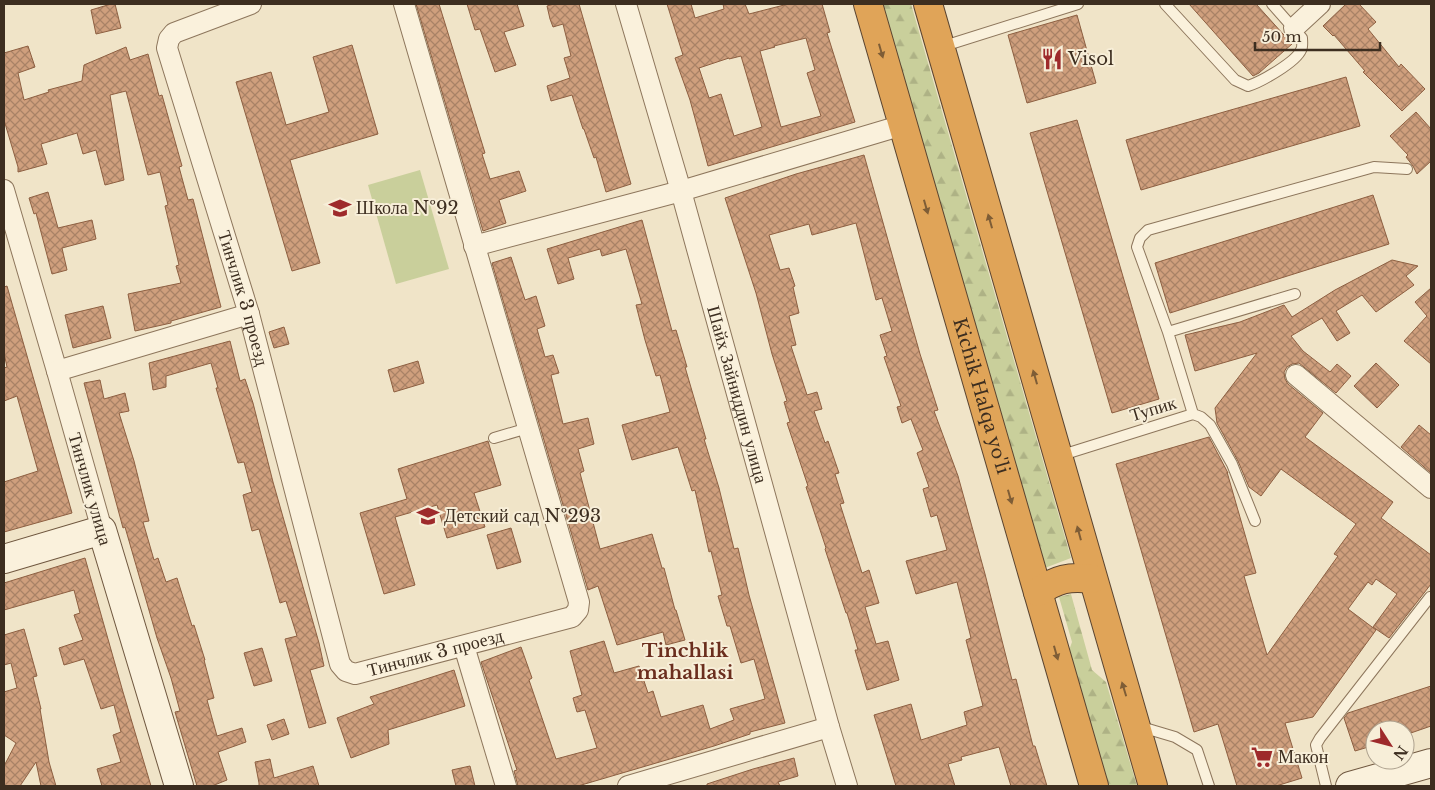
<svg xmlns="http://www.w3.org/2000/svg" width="1435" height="790" font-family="'Libre Baskerville',serif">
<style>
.green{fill:#c9cf9b}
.forest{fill:url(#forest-firs)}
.building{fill:url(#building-cross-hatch);stroke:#8d5f41;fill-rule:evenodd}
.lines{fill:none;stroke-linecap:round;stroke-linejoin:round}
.lane-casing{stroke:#8d765c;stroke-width:12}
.street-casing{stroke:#8d765c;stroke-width:22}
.secondary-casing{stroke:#6f573f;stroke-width:30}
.highway-casing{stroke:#5b4430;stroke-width:30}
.lane{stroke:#faf1dc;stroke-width:10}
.street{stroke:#faf1dc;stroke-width:20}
.secondary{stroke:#faf1dc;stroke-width:28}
.highway{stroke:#e0a458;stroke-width:28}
.oneway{fill:#7e5d36}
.labels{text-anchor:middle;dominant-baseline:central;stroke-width:4;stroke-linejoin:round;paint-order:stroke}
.poi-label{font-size:18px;fill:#3d2e20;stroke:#f7eed8;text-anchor:start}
.street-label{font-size:18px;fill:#3d2e20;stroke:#f7eed8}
.neighbourhood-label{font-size:19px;font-weight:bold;fill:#6b2e1e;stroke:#f7eed8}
</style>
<defs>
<pattern id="forest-firs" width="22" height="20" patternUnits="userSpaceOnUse" patternTransform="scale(1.25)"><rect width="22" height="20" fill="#c9cf9b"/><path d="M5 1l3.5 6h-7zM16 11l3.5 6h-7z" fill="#aeb285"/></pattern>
<pattern id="building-cross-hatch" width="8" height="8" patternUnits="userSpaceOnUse" patternTransform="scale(1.25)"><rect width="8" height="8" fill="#cf9f7d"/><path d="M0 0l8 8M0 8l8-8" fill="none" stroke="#a98266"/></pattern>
</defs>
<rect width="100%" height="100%" fill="#f0e4c8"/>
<path class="green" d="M420 170 449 269 396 284 368 185Z"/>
<path class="forest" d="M880 4H911L1071 558 1042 569Z
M1071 594 1092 670 1106 682 1137 786H1106L1067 656 1072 642 1059 597Z"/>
<path class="building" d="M111 4H115L121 28 96 34 91 10Z
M416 4H439L485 153 482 154 490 179 519 171 526 191 499 200 506 223 483 231Z
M467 4H517L524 26 504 32 516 65 495 72 480 29 475 30Z
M554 4H579L631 184 606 192 596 157 594 158 584 129H583L572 95 551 101 547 86 570 78 564 58 571 56 563 24 553 27 550 19 547 6Z
M667 4H691L695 18 724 9 723 4H745L749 14 788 4H822L830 32 827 33 855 122 708 166 690 100 675 58 683 55ZM806 38 815 70 807 73 821 116 781 127 760 51 775 47 774 46ZM741 56 762 127 734 136 721 94 709 98 699 68 729 58V59Z
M1189 4H1256L1292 44 1259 73 1253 76Z
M1346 4H1359L1376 22 1368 29 1399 67 1401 64 1425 89 1402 111 1363 72 1365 71 1334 35 1333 36 1323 26Z
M1077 15 1096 83 1027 103 1008 35Z
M352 45 378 134 290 160 320 263 292 271 236 82 271 72 286 125 329 112 313 57Z
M28 46 35 67 18 73 24 100 49 92 48 90 82 81 84 65 126 47 130 60 148 54 159 96 162 95 182 166 179 167 188 200 193 199 221 307 171 321V323L135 331 128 294 181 283 176 266 179 265 165 206 168 205 160 172 148 175 126 91 110 95 124 180 105 185 96 150 83 154 77 133 41 144 47 164 18 172V167L4 120V53Z
M1346 77 1360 126 1141 190 1126 140Z
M1416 112 1431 129V161L1417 174 1413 166 1406 157 1408 155 1390 136Z
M1077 120 1159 399 1112 413 1030 133Z
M864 155 920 354 938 410 934 411 958 476 985 574 1012 680 1016 679 1033 746H1035L1047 786H1011L999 747 961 757 962 760 948 764 955 786H896L874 715 911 704 921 740 967 725 964 712 983 706 966 640 971 638 957 582 916 594 906 561 947 550 937 515 931 517 923 489 929 487 917 453 923 450 911 419 902 423 897 407 901 406 884 357 887 356 880 335 892 331 882 298 876 300 856 223 812 235 809 224 769 235 780 270 789 268 795 286 793 287 799 313 789 316 796 345 791 346 807 395 817 392 822 409 814 411 825 443 828 441 839 473 835 474 844 503 840 504 862 573 869 570 879 603 865 607 876 644 888 641 899 680 867 690 855 650H858L847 613H846L825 549 826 548 806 487 808 486 787 423 790 422 784 402 787 401 772 354 756 293 725 198 796 174Z
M48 192 58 228 92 220 96 239 62 248 67 270 52 274 36 213 34 214 29 198Z
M1373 195 1389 244 1170 313 1155 263Z
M642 220 672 331 676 330 687 367H685L706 439H704L719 488 734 549 738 548 749 595 785 723 750 732V734L714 746 578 786H518L514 771 517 770 481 662 521 647 532 678 529 680 556 759 597 748 585 710 577 712 573 698 582 695 570 651 604 641 614 673 639 666 648 693 653 691 661 717 703 705 710 729 734 720 730 709 765 699 754 659 741 663 730 626H727L718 596 722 595 711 551 709 552 695 490 692 491 678 447 632 460 622 425 670 412 660 375 656 376 645 340 636 305 642 304 626 249 602 256 600 249 568 258 574 279 558 284 547 249Z
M511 257 525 300 536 296 545 326 537 329 545 357 553 355 559 373 551 375 563 424 588 418 594 444 578 449 584 471 580 473 600 549 652 534 662 568H664L675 610H676L685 640 666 645 663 632 617 645 598 586 588 590 492 263Z
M1392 260 1418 266 1406 276 1414 285 1376 312 1362 295 1336 311 1350 333 1337 341 1322 318 1291 336 1303 351 1330 372 1337 364 1351 376 1336 393 1299 363 1292 364 1287 367 1284 372 1285 379 1288 384 1323 413 1305 437 1393 502 1381 518 1431 555V584L1389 638 1373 627 1397 594 1376 579 1372 585 1368 582 1348 609 1376 630 1313 717 1285 723 1302 778 1276 786H1237L1218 724 1194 732 1116 464 1209 437 1228 473 1227 472 1256 573 1244 576 1267 655 1338 556 1334 554 1356 524 1281 469 1261 496 1249 487 1238 461 1217 423 1215 408 1257 353 1195 371 1185 335 1240 322 1284 305 1292 317 1335 290Z
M7 286 72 513 4 532V482L38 471 17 396 4 401V368L7 367 4 353V287Z
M1431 288V364L1404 341 1427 316 1415 302Z
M103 306 111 338 73 348 65 315Z
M284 327 289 344 274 348 269 332Z
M230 341 240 381 245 379 253 403 273 482 319 643 324 666 310 670 326 723 309 728 285 639 297 636 286 601 280 603 259 529 252 531 243 495 252 492 244 462 238 463 216 388H218L211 363 166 376V387L153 390 149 363Z
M418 361 424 383 394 392 388 370Z
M1376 363 1399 385 1377 408 1354 386Z
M100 380 104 399 125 393 129 411 119 413 134 461 149 521 143 522 154 560 158 558 166 582 177 578 192 626 194 625 205 660H204L214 698 207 700 217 736 242 728 246 742 218 752 227 780 212 786H197L175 712 180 711 171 678 157 638 125 527 123 528 84 383Z
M1419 425 1431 435V473L1401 447Z
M488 441 501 485 474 493 485 527 447 538 437 505 395 517 415 585 384 594 360 513 407 499 398 469Z
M511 528 521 562 497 569 487 535Z
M85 558 123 692 151 786H102L97 769 121 762 113 735 121 732 114 705 101 709 84 659 64 665 59 648 83 640 74 615 80 613 74 590 4 610V583Z
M24 629 37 676 33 677 41 709H40L49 762 56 786H41L36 762 20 786H4V766L16 743 4 735V692L17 688 11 663 4 665V635Z
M262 648 272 681 254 686 244 653Z
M454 670 465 706 388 730 389 744 351 758 337 718 374 704 370 697Z
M1431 686V726L1405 735V730H1375V745L1355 751 1344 718 1348 713Z
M284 719 289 734 272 740 267 725Z
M794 758 798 776 778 782 780 786H707V784L753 769Z
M270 759 274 778 313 766 319 786H259V783L255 762Z
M470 766 475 786H456L452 770Z"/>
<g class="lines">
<g class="lane-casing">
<path id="lane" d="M1165 4 1235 80 1248 86C1261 82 1296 62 1301 50 1303 47 1302 41 1302 38L1272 4
M941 47 1078 4
M1168 332 1295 294
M1193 414 1168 332 1137 247 1140 238 1148 230 1374 167 1407 169
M494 438 528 428
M1059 456 1193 414 1201 417 1210 425 1232 464 1255 521
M1138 726 1175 737 1197 750 1209 786
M1326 786 1316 745 1320 738 1430 597"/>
</g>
<g class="street-casing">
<g id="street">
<path id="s1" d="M251 4 174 33 169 39 167 48 249 314 340 664 346 671 355 674 572 617 578 610 579 602 404 4"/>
<path id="s2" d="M626 4 681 191 829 727 847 786"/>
<path d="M1294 28 1320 4"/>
<path d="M4 190 57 371 102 530"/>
<path d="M474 246 681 191 903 125"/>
<path d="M57 371 249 314"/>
<path d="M1296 375 1431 488"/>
<path d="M464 646 506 786"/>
<path d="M628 786 829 727"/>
</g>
</g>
<g class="secondary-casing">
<path id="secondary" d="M4 559 102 530 179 786
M1350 786 1431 763"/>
</g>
<g class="highway-casing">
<g id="highway">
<path id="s3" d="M868 4 1094 786"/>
<path d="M928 4C1002 265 1076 526 1153 786"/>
<path d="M1038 592C1057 579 1069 576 1092 579"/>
</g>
</g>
<use href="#lane" class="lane"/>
<use href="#street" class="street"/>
<use href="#secondary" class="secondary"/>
<use href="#highway" class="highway"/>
</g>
<defs><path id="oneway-solid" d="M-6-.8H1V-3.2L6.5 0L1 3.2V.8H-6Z" transform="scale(1.25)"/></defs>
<g class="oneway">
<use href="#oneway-solid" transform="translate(881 51) rotate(74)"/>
<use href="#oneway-solid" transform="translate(926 207) rotate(74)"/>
<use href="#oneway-solid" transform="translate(990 221) rotate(-106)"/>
<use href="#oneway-solid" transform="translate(1035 377) rotate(-106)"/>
<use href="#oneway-solid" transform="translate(1010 497) rotate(74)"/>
<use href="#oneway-solid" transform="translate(1079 533) rotate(-105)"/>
<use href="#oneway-solid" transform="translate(1056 653) rotate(74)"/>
<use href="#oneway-solid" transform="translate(1124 689) rotate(-107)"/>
</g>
<defs>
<g id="restaurant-bare" transform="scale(1.725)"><path d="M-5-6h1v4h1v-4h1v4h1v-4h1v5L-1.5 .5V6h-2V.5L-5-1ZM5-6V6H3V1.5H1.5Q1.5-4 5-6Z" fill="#9e2a2b" stroke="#f7eed8" stroke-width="2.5" paint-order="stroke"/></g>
<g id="school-bare" transform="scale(1.725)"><path d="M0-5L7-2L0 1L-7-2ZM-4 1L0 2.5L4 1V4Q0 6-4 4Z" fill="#9e2a2b" stroke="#f7eed8" stroke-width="2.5" paint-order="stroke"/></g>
<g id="supermarket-bare" transform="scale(1.725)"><path d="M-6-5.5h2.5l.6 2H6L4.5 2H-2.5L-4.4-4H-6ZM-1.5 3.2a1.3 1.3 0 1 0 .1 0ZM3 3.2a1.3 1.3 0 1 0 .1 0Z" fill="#9e2a2b" stroke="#f7eed8" stroke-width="2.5" paint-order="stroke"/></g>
</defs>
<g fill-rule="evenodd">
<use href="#restaurant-bare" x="1052" y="59"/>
<use href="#school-bare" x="340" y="208"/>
<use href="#school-bare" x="428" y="516"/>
<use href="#supermarket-bare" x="1262" y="757"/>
</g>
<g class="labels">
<g class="poi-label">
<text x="1068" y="59">Visol</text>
<text x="356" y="208">Школа №92</text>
<text x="444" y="516">Детский сад №293</text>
<text x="1278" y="757">Макон</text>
</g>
<g class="street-label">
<text stroke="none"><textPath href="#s1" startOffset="361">Тинчлик 3 проезд</textPath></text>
<text stroke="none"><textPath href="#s2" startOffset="406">Шайх Зайниддин улица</textPath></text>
<text stroke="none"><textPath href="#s3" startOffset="408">Kichik Halqa yo'li</textPath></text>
<text transform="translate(1153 409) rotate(-17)">Тупик</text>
<text transform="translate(90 489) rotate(74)">Тинчлик улица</text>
<text stroke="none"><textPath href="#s1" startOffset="841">Тинчлик 3 проезд</textPath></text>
</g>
<g class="neighbourhood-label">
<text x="685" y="650">Tinchlik<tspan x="685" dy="22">mahallasi</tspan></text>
</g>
</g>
<rect width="1435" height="790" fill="none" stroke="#3d2e20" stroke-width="10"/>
<g transform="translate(1390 745) rotate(126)"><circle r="24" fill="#f7eed8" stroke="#ada18e"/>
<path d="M0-4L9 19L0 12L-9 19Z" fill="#9e2a2b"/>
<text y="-8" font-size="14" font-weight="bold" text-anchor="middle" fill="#3d2e20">N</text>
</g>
<path d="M1255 42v8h125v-8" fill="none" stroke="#3d2e20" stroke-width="2.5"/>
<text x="1262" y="42" font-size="15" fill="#3d2e20" stroke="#f7eed8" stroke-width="4" paint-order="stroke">50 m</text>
</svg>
